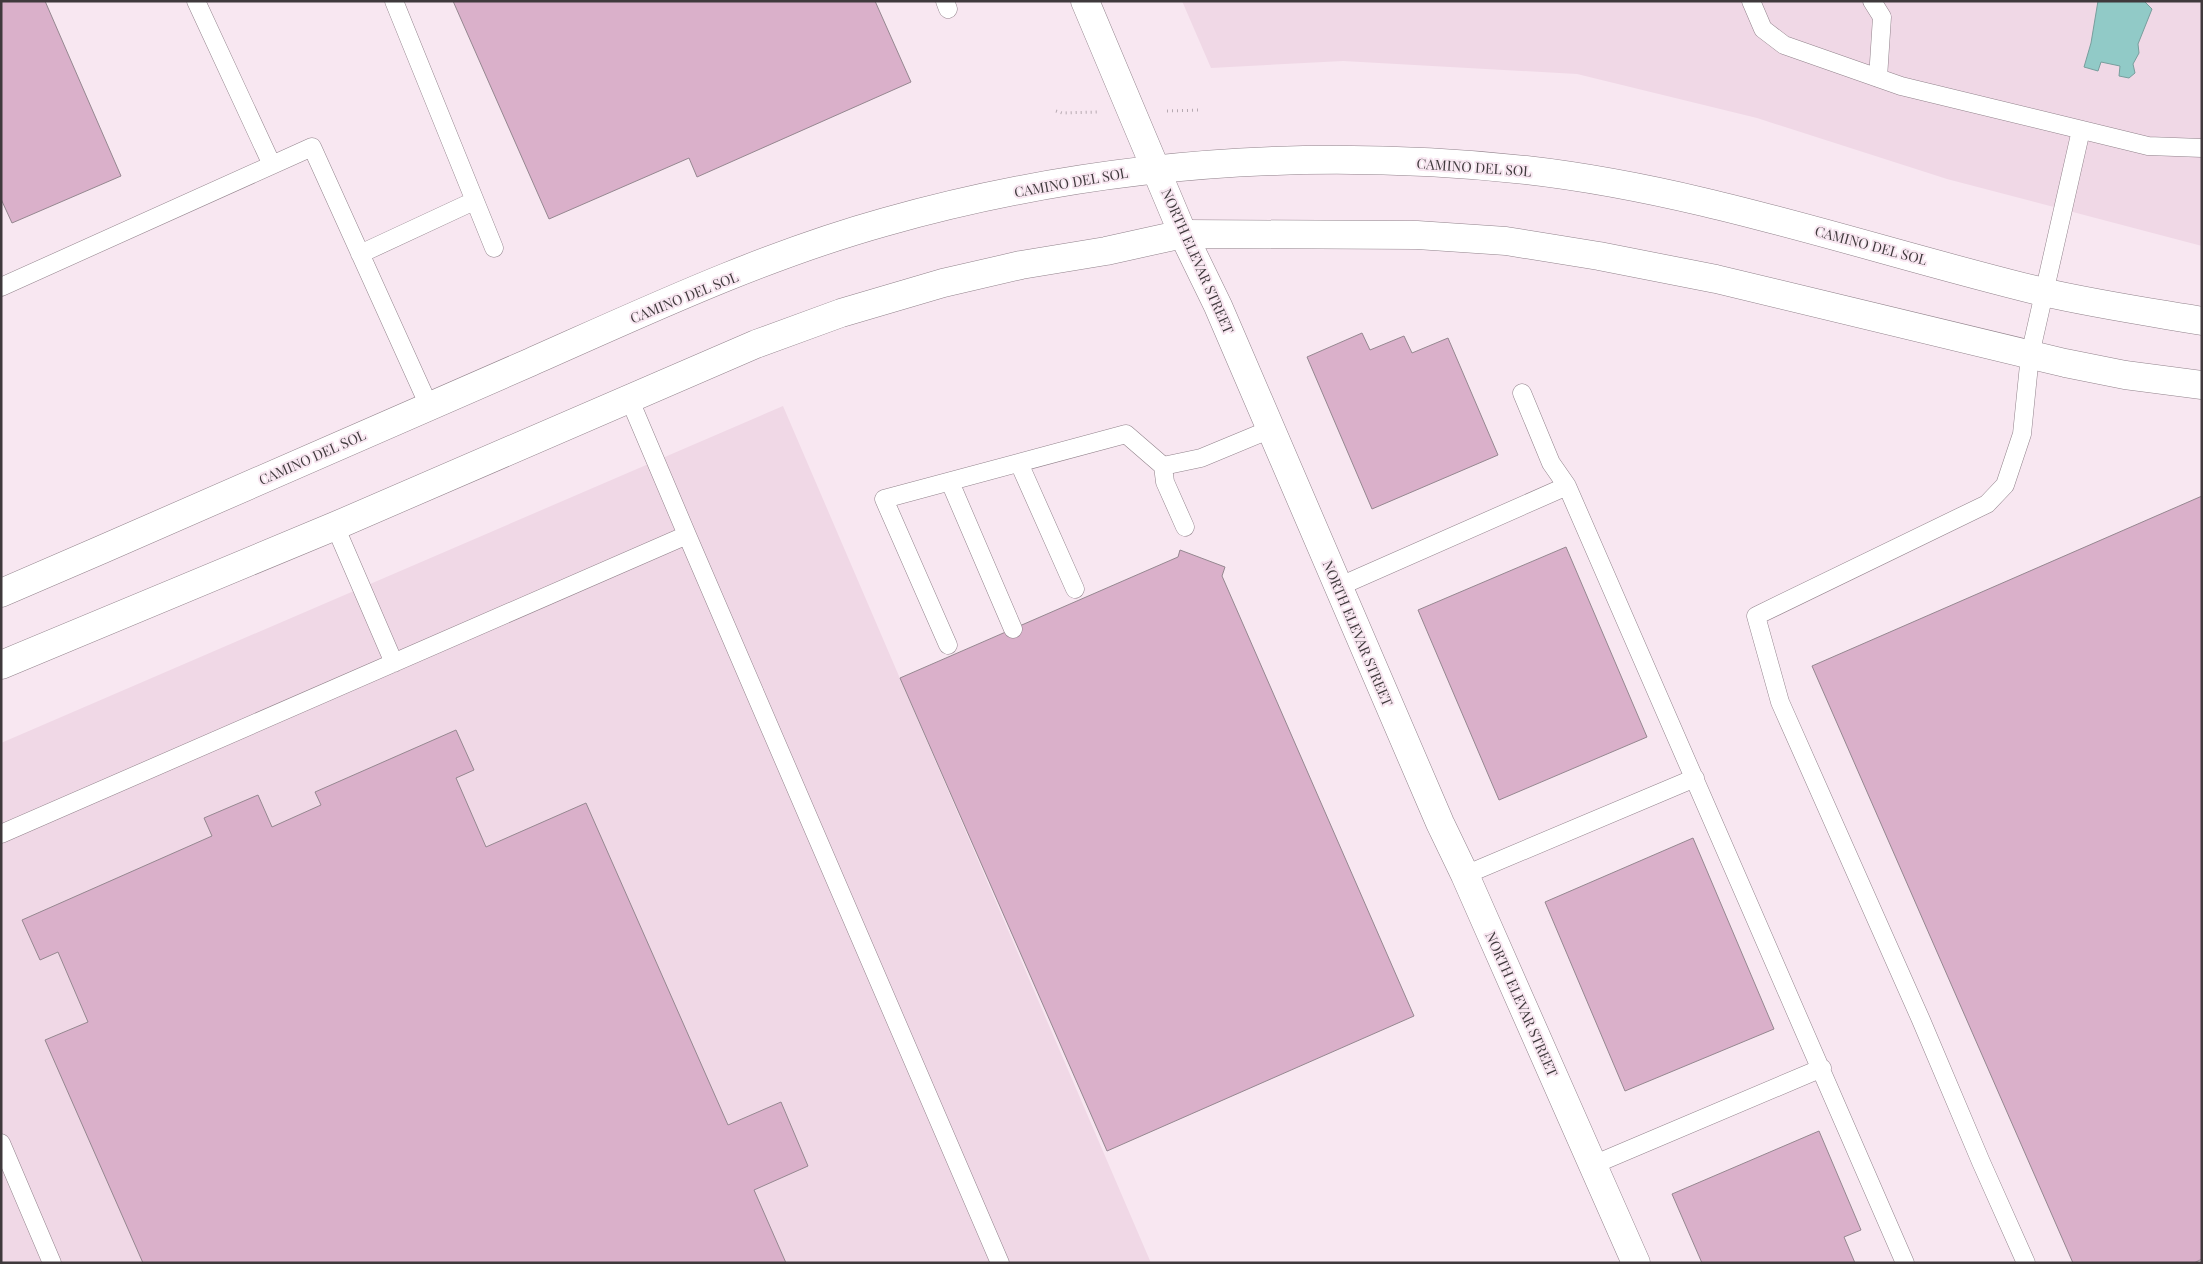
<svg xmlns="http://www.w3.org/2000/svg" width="2203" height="1264" font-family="'Playfair Display',serif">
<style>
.built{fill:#f0d8e6}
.water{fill:#91cac7;stroke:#789e9d}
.building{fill:#dab0ca;stroke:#958790}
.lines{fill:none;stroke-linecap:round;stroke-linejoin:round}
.service-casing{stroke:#91828b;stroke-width:19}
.minor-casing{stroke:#91828b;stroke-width:29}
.tertiary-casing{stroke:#91828b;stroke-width:29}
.path{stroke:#b6a9b1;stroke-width:3;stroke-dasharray:1 4;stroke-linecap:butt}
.service{stroke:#fff;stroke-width:18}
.minor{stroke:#fff;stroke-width:28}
.tertiary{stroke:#fff;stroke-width:28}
.labels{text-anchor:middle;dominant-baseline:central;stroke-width:4;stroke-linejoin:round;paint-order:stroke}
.street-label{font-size:14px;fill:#3f393c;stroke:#f8e7f1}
</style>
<rect width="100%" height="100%" fill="#f8e7f1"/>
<path class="built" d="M1182 1H2202V246L1947 179 1757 118 1577 74 1343 61 1211 68Z
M783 406 1151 1263H1V743Z"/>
<path class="water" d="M2098 1H2144L2152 9 2138 44 2139 53 2133 64 2135 73 2129 78 2119 76 2120 66 2101 62 2098 71 2084 67 2091 43Z"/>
<path class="building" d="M1 1H45L121 176 12 223 1 199Z
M453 1H875L911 82 697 177 689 158 549 219Z
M1362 333 1370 350 1404 336 1412 353 1448 338 1498 455 1372 509 1307 357Z
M2202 496V1259L2194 1263H2073L1812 666Z
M1566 547 1647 737 1499 800 1418 610Z
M1180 550 1225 567 1222 576 1414 1016 1107 1151 900 678 1178 557Z
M456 730 474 770 456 778 486 847 586 803 728 1125 781 1102 808 1166 754 1190 786 1263H143L45 1040 88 1022 58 952 40 960 22 920 212 836 204 818 258 795 272 827 321 805 315 792Z
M1693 838 1774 1029 1625 1091 1545 902Z
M1819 1131 1861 1230 1844 1237 1855 1263H1702L1672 1194Z"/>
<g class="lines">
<g class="service-casing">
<path id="service" d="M196 1 272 165
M394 1 494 248
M945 1 948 9
M1751 1 1763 29 1784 45 1901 86 2148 146 2202 148
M1872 1 1882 17 1878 78
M360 254 474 201
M1 287 312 147 429 406
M1522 393 1551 463 1567 486
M1019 463 1075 589
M1163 466 1165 482 1185 527
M950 482 1013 629
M335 526 394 663
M687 535 1000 1263
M1338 587 1567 486 1905 1263
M948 645 884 499 1126 434 1163 466 1201 458 1271 429
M1 834 687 535 629 398
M1465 875 1695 778
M1 1143 52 1263
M1593 1165 1822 1068
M2026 1263 1981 1162 1921 1020 1780 702 1756 616 1987 504 2005 485 2022 434 2030 355 2081 130"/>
</g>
<g class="minor-casing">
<path id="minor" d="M1085 1 1183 234 1218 306 1440 823 1465 875 1636 1263"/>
</g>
<g class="tertiary-casing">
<path id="tertiary" d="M1 593C178 517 354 439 531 362 646 311 763 256 885 222 1094 163 1310 147 1526 170 1703 190 1870 250 2043 292 2095 304 2149 312 2202 321
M1 665 335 526 756 344 841 313 943 283 1021 265 1106 251 1183 234 1417 235 1506 241 1599 256 1716 279 2065 363 2125 375 2202 385"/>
</g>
<path class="path" d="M1056 111 1062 113 1098 112
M1167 111 1201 110"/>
<use href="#service" class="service"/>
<use href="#minor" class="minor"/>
<use href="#tertiary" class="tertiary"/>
</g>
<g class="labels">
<g class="street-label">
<text transform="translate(1474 167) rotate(4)">CAMINO DEL SOL</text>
<text transform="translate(1071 182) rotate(-10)">CAMINO DEL SOL</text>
<text transform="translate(1871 245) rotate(15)">CAMINO DEL SOL</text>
<text transform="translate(1198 261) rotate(66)">NORTH ELEVAR STREET</text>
<text transform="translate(684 297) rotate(-22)">CAMINO DEL SOL</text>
<text transform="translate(312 457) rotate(-24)">CAMINO DEL SOL</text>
<text transform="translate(1358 633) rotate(67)">NORTH ELEVAR STREET</text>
<text transform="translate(1522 1004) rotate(66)">NORTH ELEVAR STREET</text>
</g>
</g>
<rect width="2203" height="1264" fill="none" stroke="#3f393c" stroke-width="5"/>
</svg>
